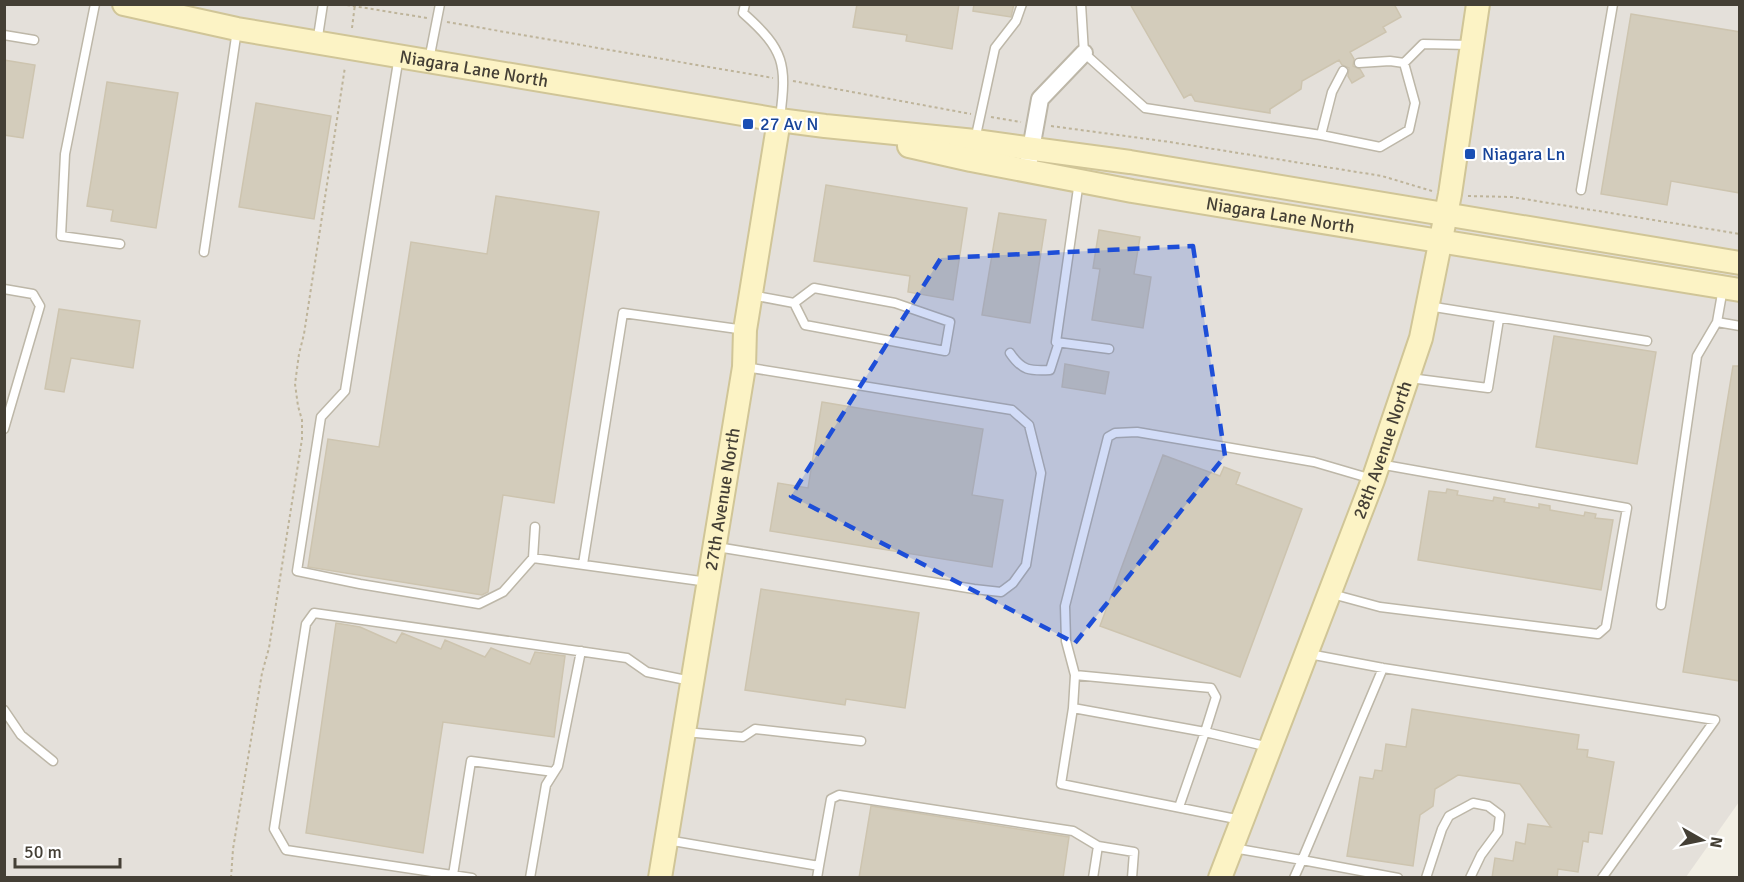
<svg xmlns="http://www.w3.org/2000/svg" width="1744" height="882" font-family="Signika,sans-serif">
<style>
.industrial{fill:#e4e0da}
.building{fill:#d3ccbb;stroke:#cdc4af;stroke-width:1.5}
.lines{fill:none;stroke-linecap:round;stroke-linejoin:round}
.lane-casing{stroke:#bdb7a8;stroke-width:11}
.street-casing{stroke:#bdb7a8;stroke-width:20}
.secondary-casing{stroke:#d0c597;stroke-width:26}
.path{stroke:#beb49a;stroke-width:2;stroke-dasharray:3 3;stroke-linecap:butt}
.lane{stroke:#fff;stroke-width:8}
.street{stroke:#fff;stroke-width:16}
.secondary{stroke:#fcf3c5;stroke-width:22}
.marked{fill:#1d4ed8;fill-opacity:0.2;stroke:#1d4ed8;stroke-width:4.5;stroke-dasharray:12 8;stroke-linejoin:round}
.transit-dot{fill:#1a4fb4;stroke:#fff;stroke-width:2}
.labels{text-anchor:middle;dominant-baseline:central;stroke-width:4.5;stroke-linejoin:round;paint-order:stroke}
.street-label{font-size:18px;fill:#443f35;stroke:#fff}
.transit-label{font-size:18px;fill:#164399;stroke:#fff;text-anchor:start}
</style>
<rect width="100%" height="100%" fill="#f2efe5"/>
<path class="industrial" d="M5 5H1739V802L1686 877 5 878Z"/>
<path class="building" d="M857 4H959L952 49 906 41 907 35 853 27Z
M974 4H1014L1011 17 973 11Z
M1130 4H1394L1401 17 1383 27 1386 32 1350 52 1354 59 1353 66 1360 69 1364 76 1352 83 1348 76 1349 68 1342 65 1339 60 1302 81 1301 89 1270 109V113L1195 101 1191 94 1184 98Z
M1631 14 1740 32V193L1671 181 1667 205 1601 194Z
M4 60 35 65 23 138 4 135Z
M107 82 178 93 156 228 111 221 113 210 87 206Z
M256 103 331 116 314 219 239 207Z
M826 185 967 208 953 300 908 292 910 276 814 261Z
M496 196 599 212 554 503 503 495 488 592 482 595 308 567 328 439 379 447 411 242 487 254Z
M999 213 1046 220 1030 323 982 315Z
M1099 230 1140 237 1134 274 1151 277 1143 328 1092 320 1100 269 1093 268Z
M59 309 140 321 133 368 71 358 64 392 45 389Z
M1554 336 1656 352 1637 464 1536 447Z
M1065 364 1109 372 1105 394 1062 387Z
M1733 366H1740V681L1683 672Z
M822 402 983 429 972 495 1003 500 992 567 770 531 778 483 808 488Z
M1163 455 1220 476 1224 467 1240 473 1236 484 1302 509 1240 677 1100 626Z
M1447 489 1458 491 1457 495 1493 501 1494 497 1505 499 1504 502 1539 508V504L1550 506V510L1584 516 1585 512 1596 514 1595 518 1613 520 1601 590 1418 560 1429 491 1446 493Z
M761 589 919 613 905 708 846 699 845 705 745 690Z
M336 623 360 627 396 643 402 633 441 649 445 640 485 657 491 648 530 664 535 652 565 656 554 737 443 722 423 853 306 833Z
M1412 709 1579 735 1577 749 1588 750 1587 757 1614 762 1602 834 1589 832 1588 842 1583 841 1578 872 1558 869 1557 878H1492L1495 858 1513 861 1516 842 1525 844 1528 824 1551 827 1520 784 1458 775 1435 789 1433 806 1420 815 1413 866 1347 856 1360 777 1373 779 1375 770 1382 771 1386 744 1406 747Z
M871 806 1069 837 1063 878H859Z"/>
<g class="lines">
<g class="lane-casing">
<path id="lane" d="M95 4 65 154 61 236 120 244
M745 4 743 13C785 50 787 64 780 118
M1081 4 1084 53 1145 108 1321 135 1380 147 1409 130 1415 103 1404 63 1423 44 1470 45
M4 35 34 40
M317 43 323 4
M399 56 345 391 321 417 297 571 360 584 479 604 503 592 533 558 708 582
M429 60 440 4
M1359 63 1390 61 1404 63
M1321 135 1332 92 1343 71
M975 140 995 48 1016 21 1022 4
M1079 181 1056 342 1109 349
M1581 190 1613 4
M204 252 237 30
M4 289 33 294 40 306 4 429
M751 295 794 303 814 288 895 303 950 322 945 351 805 325 794 303
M1428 306 1647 341
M1717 322 1740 326
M1010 353C1022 371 1030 371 1050 370L1059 342
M1410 378 1488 388 1499 319
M717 547 974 589 1001 592 1013 583 1026 565 1041 473 1029 425 1012 410 745 367
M533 558 535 527
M583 564 623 313 745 330
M1332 594 1380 607 1598 634 1606 627 1627 508 1379 464
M1661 605 1697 356 1717 322 1723 288
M1309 654 1383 668 1715 720 1602 878
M1073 708 1205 732 1216 697 1211 688 1075 675
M4 710 21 735 53 761
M684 732 743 737 755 729 861 741
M1179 807 1205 732 1269 747
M1241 820 1061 784 1073 708 1075 675 1066 641 1065 606 1108 437 1115 433 1137 432 1314 462 1372 479
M667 840 819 866 817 878
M1233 848 1302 860 1383 668
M819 866 831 799 839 795 1073 831 1098 846 1134 852 1132 878
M453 875 471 761 554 772
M472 878 286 850 274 829 306 624 314 613 627 658 647 672 691 681
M530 878 546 785 558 766 581 651
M1093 878 1098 846
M1294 878 1302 860 1398 878
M1426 878 1442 829 1449 816 1473 803 1488 806 1500 815 1498 832 1481 855 1470 878"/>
</g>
<g class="street-casing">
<path id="street" d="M1029 160 1040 99 1084 53"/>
</g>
<g class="secondary-casing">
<g id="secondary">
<path id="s1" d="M124 4 237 29 779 120 825 126 975 141 1130 162 1740 263"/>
<path id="s2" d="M909 146 971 160 1132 191 1740 290"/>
<path id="s3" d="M660 878 744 367 745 330 779 120"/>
<path id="s4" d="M1220 878 1373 480 1421 338 1450 194 1478 4"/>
</g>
</g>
<path class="path" d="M341 4 427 18
M447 22 773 78
M352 28 355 4
M793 81 971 114
M991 117 1021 122
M1051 126 1170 142 1382 176 1432 191
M1468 196 1512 197 1740 234
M231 878 233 849 262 673 269 648 302 439V420L298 406 295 384 299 354 304 334 345 67"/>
<use href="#lane" class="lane"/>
<use href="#street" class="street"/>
<use href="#secondary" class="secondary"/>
</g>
<path class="marked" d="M1193 246 1225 456 1075 643 791 496 941 258Z"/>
<g class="transit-dot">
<rect x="742" y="118" width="12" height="12" rx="3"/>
<rect x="1464" y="148" width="12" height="12" rx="3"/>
</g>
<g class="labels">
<g class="street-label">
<text stroke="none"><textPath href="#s1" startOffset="356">Niagara Lane North</textPath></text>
<text stroke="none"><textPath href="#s2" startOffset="378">Niagara Lane North</textPath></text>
<text stroke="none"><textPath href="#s4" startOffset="458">28th Avenue North</textPath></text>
<text stroke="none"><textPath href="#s3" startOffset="384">27th Avenue North</textPath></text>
</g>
<g class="transit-label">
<text x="760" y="124">27 Av N</text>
<text x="1482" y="154">Niagara Ln</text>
</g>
</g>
<rect width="1744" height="882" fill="none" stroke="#443f35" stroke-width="12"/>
<g transform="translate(1702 840) rotate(99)" stroke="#ffffff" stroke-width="4.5" paint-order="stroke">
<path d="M0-4.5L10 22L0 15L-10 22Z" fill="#443f35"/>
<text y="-9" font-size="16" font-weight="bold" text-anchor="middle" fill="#443f35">N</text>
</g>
<path d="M15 858v9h105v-9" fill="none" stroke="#443f35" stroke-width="3"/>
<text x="24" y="858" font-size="18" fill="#443f35" stroke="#ffffff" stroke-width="4.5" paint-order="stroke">50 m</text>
</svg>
